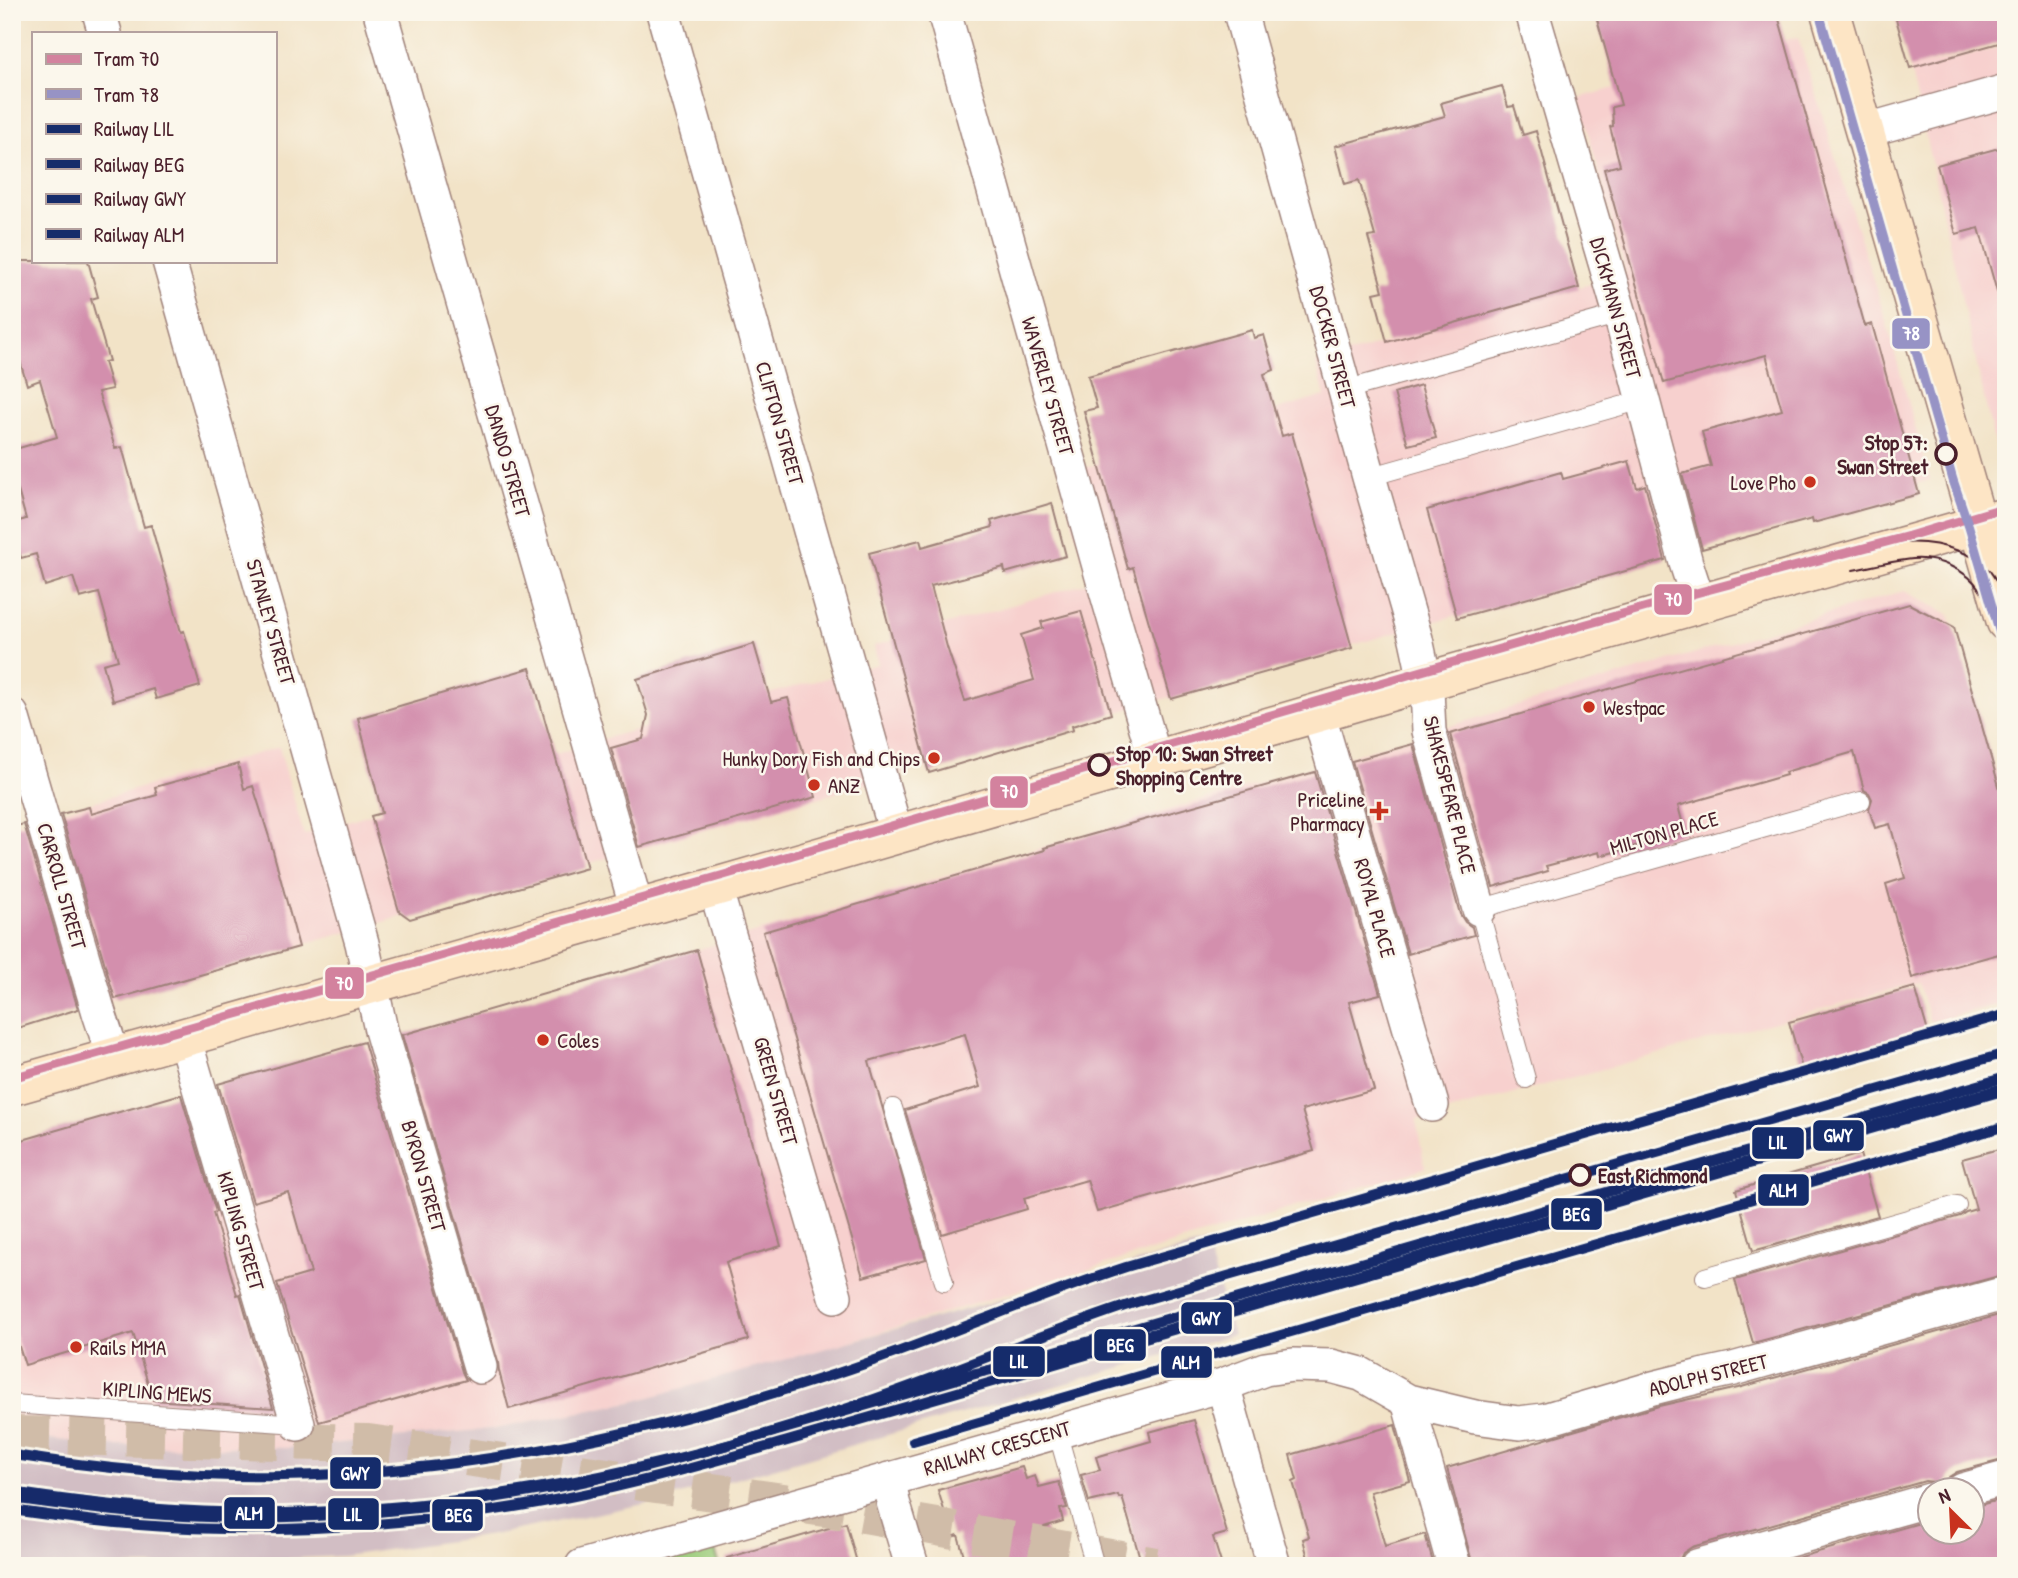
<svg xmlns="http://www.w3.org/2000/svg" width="2018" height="1578" font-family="'Patrick Hand',sans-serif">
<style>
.built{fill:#f7d0ce}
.industrial{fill:#d2bec4}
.green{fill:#9bcc7c;stroke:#727654;stroke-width:2}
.building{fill:#d38fad}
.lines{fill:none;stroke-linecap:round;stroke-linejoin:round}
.highway-tunnel{stroke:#d0bca8;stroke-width:38;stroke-dasharray:38 19;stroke-linecap:butt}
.lane-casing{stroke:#9e8179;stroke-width:20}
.street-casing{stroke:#9e8179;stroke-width:36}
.secondary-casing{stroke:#9e8179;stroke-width:41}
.lane{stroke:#fff;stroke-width:18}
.street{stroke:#fff;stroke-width:33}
.secondary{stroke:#fde5c5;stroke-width:38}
.tram{stroke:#4a1f2b;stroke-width:2}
.rail-1-casing{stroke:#fbf7ec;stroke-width:16}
.rail-2-casing{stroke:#fbf7ec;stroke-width:16}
.rail-3-casing{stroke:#fbf7ec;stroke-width:16}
.rail-4-casing{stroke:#fbf7ec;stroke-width:16}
.rail-1{stroke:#152c6b;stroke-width:10}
.rail-2{stroke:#152c6b;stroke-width:10}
.rail-3{stroke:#152c6b;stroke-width:10}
.rail-4{stroke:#152c6b;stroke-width:10}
.tram-1-casing{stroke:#fbf7ec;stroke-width:14}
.tram-2-casing{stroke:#fbf7ec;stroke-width:14}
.tram-1{stroke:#d3829e;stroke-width:9}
.tram-2{stroke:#9793c5;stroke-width:9}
.stop-dot{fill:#fbf7ec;stroke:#4a1f2b;stroke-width:3.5}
.poi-dot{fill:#c8321e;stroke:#fbf7ec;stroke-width:2.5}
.labels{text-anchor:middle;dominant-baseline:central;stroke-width:5;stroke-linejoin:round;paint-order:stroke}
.street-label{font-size:21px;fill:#4a1f2b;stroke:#fbf7ec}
.stop-label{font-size:21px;font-weight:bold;fill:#4a1f2b;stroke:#fbf7ec;text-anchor:start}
.poi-label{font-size:21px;fill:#4a1f2b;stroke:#fbf7ec;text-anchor:start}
.line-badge{stroke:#fbf7ec;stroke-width:2.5}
.badge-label{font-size:19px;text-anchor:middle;font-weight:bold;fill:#fff}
</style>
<rect width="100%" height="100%" fill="#fbf7ec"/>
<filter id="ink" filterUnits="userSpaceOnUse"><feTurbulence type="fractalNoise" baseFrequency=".0143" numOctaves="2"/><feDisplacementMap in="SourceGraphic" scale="14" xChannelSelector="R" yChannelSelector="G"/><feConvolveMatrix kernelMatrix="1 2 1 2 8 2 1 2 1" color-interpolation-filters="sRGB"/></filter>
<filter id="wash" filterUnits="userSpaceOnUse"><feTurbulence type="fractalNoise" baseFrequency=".00686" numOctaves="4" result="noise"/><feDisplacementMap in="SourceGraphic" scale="28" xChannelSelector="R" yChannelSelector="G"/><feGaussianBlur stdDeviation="1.57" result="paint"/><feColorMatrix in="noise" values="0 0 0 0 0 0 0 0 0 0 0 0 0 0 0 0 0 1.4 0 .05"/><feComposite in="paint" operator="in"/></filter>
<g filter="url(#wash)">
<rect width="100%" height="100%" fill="#f2e3c7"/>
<path class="built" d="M1798 37 1886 321 1930 480 12 1028V811L18 824 279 747 304 835 606 738 878 664 874 646 1089 582 1060 475 1325 396 1316 363 1626 274 1579 98Z
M2006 46V466L2000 468 1910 68Z
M1904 591 1949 614 2006 822V1002L1930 1022 1918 983 1416 1120 1425 1168 785 1361 636 1401 501 1428 287 1448 113 1446 12 1435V1154Z"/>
<path class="industrial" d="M1206 1243 1233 1335 659 1501 492 1535 344 1556 277 1559 271 1566H12V1435L113 1446 287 1448 501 1428 636 1401Z"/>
<path class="green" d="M714 1547 720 1566H648Z"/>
<g id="blocks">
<path class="building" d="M1595 12H1777L1865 326 1872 324 1919 494 1813 523 1812 519 1702 549 1682 474 1711 466 1702 432 1782 410 1766 355 1664 383 1604 169 1620 165 1610 127 1613 126 1612 107 1621 105Z
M1894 12H2006V41L1910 68Z
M1502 86 1508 107 1514 106 1523 135 1536 131 1579 288 1387 342 1374 293 1383 291 1368 237 1375 236 1359 180 1345 184 1335 146 1445 116 1441 103Z
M2006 146V291L1997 292 1979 228 1956 234 1937 165Z
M12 261H88L98 297 91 299 109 361 104 362 112 389 98 392 115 448 122 447 144 527 151 525 181 632 184 631 200 686 156 699 153 689 113 701 103 664 118 660 99 593 80 598 73 577 45 586 36 554 21 558 12 529V523L26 519 12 469V450L57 437 40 380 27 385 12 334Z
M1252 330 1254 338 1264 335 1274 370 1264 374 1282 436 1292 433 1352 648 1171 699 1133 567 1128 569 1084 411 1097 408 1088 376Z
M1421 385 1436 438 1408 445 1394 393Z
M1629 461 1637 488 1645 485 1665 560 1457 618 1427 510 1561 472 1563 479Z
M1052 503 1066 556 1005 573 1004 567 931 586 947 647 965 701 1034 680 1021 635 1043 628 1041 622 1081 611 1111 714 1072 726 1073 730 929 773 869 553 920 540 922 547 993 527 991 521Z
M1909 604 1954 627 2006 811V952L1912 978 1886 884 1905 878 1890 824 1875 828 1869 809 1872 799 1869 793 1864 790 1854 752 1785 772 1786 775 1678 806 1685 832 1600 856 1599 852 1546 866 1548 871 1493 887 1450 734Z
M754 644 771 702 788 698 816 797 639 847 611 748 643 739 648 715 637 679Z
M530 668 587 868 410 919 399 911 371 816 382 813 358 718Z
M1413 744 1460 914 1465 922 1472 927 1474 935 1408 954 1352 761Z
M238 764 244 789 253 786 270 840 299 947 115 999 61 814 89 807 91 814 157 795 155 787Z
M1315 772 1380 994 1349 1002 1374 1090 1302 1110 1314 1151 1097 1212 1087 1180 1024 1198 1027 1209 942 1234 905 1110 980 1087 965 1034 869 1061 926 1259 863 1277 763 932 1045 850 1044 848Z
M24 824 78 1009 12 1030V827Z
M697 950 781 1246 726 1262 748 1340 509 1409 499 1371 498 1362 402 1035Z
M1915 987 1928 1032 1802 1068 1789 1022Z
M364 1042 462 1372 466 1380 319 1422 277 1283 311 1273 288 1192 253 1202 218 1084Z
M178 1095H181L216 1212 213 1213 237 1295 240 1294 273 1408 153 1400 133 1333 25 1365 12 1325V1143Z
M2006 1147V1274L1753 1343 1735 1280 1960 1216 1966 1212 1976 1209 1962 1159Z
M1860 1154 1878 1216 1753 1251 1736 1190Z
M2006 1313V1459L1957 1472 1949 1477 1944 1487 1935 1482 1925 1481 1692 1547 1683 1553 1679 1561 1678 1566H1473L1447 1468 1659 1406 1738 1388Z
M1194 1420 1227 1533 1213 1537 1222 1566H1146L1143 1557 1140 1558 1122 1497 1119 1498 1118 1495 1089 1502 1081 1475 1100 1470 1096 1457 1151 1441 1149 1432Z
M1395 1425 1410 1481 1370 1492 1385 1546 1425 1534 1434 1566H1310L1303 1539 1309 1537 1293 1482 1297 1480 1290 1455Z
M1022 1467 1026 1479 1035 1476 1039 1487 1059 1482 1067 1508 1060 1509 1063 1521 1044 1527 1055 1566H967L958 1535 952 1537 938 1490Z
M2006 1498V1566H1769L1930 1520V1532H1972V1507Z
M846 1523 858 1566H728L727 1558Z"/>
</g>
</g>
<g filter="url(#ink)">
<use href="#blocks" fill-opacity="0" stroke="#9e8179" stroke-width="2"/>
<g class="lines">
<path class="highway-tunnel" d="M12 1435 368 1443 853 1512 1155 1566"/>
<g class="lane-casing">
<path id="lane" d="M1345 390 1620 314
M1369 477 1642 400
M1526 1079 1479 909 1861 801
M893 1108 944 1282
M1705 1277 1957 1205
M12 1404 298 1424
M1057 1431 1095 1566"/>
</g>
<g class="street-casing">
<path id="street" d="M99 12 105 33
M380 12 637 909
M663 12 896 833
M944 12 1104 584 1155 759
M1240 12 1369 477 1416 639 1427 690 1429 731 1479 909
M1532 12 1620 314 1686 563 1699 603
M1864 131 2006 91
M169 261 362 943 381 1030 480 1367
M1318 712 1432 1105
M12 715 99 1013 114 1058
M715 887 835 1296
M184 1037 298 1424
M1223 1385 1274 1566
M1408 1401 1454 1566
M889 1479 893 1502 912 1566
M1963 1490 2006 1478
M582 1566 1223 1385 1265 1369 1293 1365 1331 1366 1361 1374 1408 1401 1475 1417 1519 1423 1544 1420 1653 1388 1705 1375 1733 1369 2006 1293
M1697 1566 1930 1500"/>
</g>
<g class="secondary-casing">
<path id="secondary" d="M1830 12 2006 622
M12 1086 715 887 1424 682 2006 517"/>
</g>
<use href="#lane" class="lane"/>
<use href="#street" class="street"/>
<use href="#secondary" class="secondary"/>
<path class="tram" d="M1848 552C1890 544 1918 536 1959 551 1967 554 1978 559 1983 564 1994 573 2000 588 2006 601
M1853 570C1872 566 1893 561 1913 559 1936 557 1968 570 1980 590 1990 605 1995 624 2002 641"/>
<g class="rail-1-casing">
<path id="rail-1" d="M12 1498C54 1504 96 1510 138 1513 267 1524 397 1515 524 1493 611 1479 696 1454 781 1430L2006 1077"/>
</g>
<g class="rail-2-casing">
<path id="rail-2" d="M12 1510C54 1516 97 1522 139 1525 268 1535 398 1527 526 1505 613 1491 699 1466 784 1442L2006 1090"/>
</g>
<g class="rail-3-casing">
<path id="rail-3" d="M937 1381 1055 1357 1155 1333 2003 1088
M14 1455C103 1469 193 1478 283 1476 470 1473 658 1432 835 1374 933 1342 1028 1299 1126 1267L2003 1015"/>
</g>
<g class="rail-4-casing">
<path id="rail-4" d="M913 1441 2006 1126
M12 1492C102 1506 193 1514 284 1513 475 1509 667 1469 848 1408 946 1376 1039 1334 1137 1302L2006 1053"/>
</g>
<use href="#rail-1" class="rail-1"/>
<use href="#rail-2" class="rail-2"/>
<use href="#rail-3" class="rail-3"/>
<use href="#rail-4" class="rail-4"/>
<g class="tram-1-casing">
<path id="tram-1" d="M12 1078 724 875 1422 671 1696 593 1909 536 2006 507"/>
</g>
<g class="tram-2-casing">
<path id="tram-2" d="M1819 12 1953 480 1969 527 2006 654"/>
</g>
<use href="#tram-1" class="tram-1"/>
<use href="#tram-2" class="tram-2"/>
</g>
</g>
<g class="stop-dot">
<circle cx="1946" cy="454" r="10"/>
<circle cx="1099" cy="765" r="10"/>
<circle cx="1580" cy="1175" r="10"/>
</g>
<g class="poi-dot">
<circle cx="1810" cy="482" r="7"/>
<circle cx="1589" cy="707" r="7"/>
<circle cx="934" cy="758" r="7"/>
<circle cx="814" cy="785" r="7"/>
<path d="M1375.5 800.5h7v7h7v7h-7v7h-7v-7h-7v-7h7z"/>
<circle cx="543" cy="1040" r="7"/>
<circle cx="76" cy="1347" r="7"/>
</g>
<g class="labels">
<g class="street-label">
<text transform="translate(1616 308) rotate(75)">DICKMANN STREET</text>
<text transform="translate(1333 347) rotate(75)">DOCKER STREET</text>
<text transform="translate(1048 386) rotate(74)">WAVERLEY STREET</text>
<text transform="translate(780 423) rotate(74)">CLIFTON STREET</text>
<text transform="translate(508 461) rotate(74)">DANDO STREET</text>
<text transform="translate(271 622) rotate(74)">STANLEY STREET</text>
<text transform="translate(1450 795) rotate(76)">SHAKESPEARE PLACE</text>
<text transform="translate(1664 833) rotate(-16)">MILTON PLACE</text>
<text transform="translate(62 886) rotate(74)">CARROLL STREET</text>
<text transform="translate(1375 908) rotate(74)">ROYAL PLACE</text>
<text transform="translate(776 1091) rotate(74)">GREEN STREET</text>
<text transform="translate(424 1176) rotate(74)">BYRON STREET</text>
<text transform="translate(241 1231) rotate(74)">KIPLING STREET</text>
<text transform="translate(1708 1375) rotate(-14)">ADOLPH STREET</text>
<text transform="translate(157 1392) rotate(4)">KIPLING MEWS</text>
<text transform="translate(997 1448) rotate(-16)">RAILWAY CRESCENT</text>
</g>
<g class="stop-label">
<text x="1928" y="442" text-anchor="end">Stop 57:<tspan x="1928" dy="24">Swan Street</tspan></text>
<text x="1116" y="753">Stop 10: Swan Street<tspan x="1116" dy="24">Shopping Centre</tspan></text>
<text x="1598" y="1175">East Richmond</text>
</g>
<g class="poi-label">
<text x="1796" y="482" text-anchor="end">Love Pho</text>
<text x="1603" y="707">Westpac</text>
<text x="920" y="758" text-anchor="end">Hunky Dory Fish and Chips</text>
<text x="828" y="785">ANZ</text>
<text x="1365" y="799" text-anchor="end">Priceline<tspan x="1365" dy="24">Pharmacy</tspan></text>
<text x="557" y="1040">Coles</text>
<text x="90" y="1347">Rails MMA</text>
</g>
</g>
<g class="line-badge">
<rect x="1891" y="317" width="40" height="33" rx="7" fill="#9793c5"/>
<rect x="1653" y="583" width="40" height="33" rx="7" fill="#d3829e"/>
<rect x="989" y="775" width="40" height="34" rx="7" fill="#d3829e"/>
<rect x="324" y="966" width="41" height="34" rx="7" fill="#d3829e"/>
<rect x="1812" y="1119" width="53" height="33" rx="7" fill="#152c6b"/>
<rect x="1751" y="1126" width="54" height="34" rx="7" fill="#152c6b"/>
<rect x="1757" y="1173" width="53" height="34" rx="7" fill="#152c6b"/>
<rect x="1550" y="1197" width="53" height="34" rx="7" fill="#152c6b"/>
<rect x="1180" y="1301" width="53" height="34" rx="7" fill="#152c6b"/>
<rect x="1093" y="1328" width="54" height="34" rx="7" fill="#152c6b"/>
<rect x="992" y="1345" width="54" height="33" rx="7" fill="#152c6b"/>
<rect x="1160" y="1345" width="53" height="34" rx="7" fill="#152c6b"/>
<rect x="329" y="1456" width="53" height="34" rx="7" fill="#152c6b"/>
<rect x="223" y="1496" width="53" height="34" rx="7" fill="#152c6b"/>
<rect x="327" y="1497" width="53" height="34" rx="7" fill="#152c6b"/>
<rect x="431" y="1498" width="53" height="34" rx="7" fill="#152c6b"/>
</g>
<g class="badge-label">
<text x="1911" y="340">78</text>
<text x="1673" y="606">70</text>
<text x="1009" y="798">70</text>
<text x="344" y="990">70</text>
<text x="1838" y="1142">GWY</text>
<text x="1778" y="1149">LIL</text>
<text x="1783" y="1197">ALM</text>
<text x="1576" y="1221">BEG</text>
<text x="1206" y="1325">GWY</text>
<text x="1120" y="1352">BEG</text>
<text x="1019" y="1368">LIL</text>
<text x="1186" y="1369">ALM</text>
<text x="355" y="1480">GWY</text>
<text x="249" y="1520">ALM</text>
<text x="353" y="1521">LIL</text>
<text x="458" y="1522">BEG</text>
</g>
<rect width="2018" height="1578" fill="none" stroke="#fbf7ec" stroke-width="42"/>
<rect x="32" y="32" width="245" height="231" fill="#fbf7ec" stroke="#b4a19f" stroke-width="2"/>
<rect x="46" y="54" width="35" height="10" fill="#d3829e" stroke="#b4a19f" stroke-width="2"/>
<text x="94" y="66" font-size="21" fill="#4a1f2b">Tram 70</text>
<rect x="46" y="89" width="35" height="10" fill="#9793c5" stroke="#b4a19f" stroke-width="2"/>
<text x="94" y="102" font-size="21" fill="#4a1f2b">Tram 78</text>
<rect x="46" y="124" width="35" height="10" fill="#152c6b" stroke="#b4a19f" stroke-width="2"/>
<text x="94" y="136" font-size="21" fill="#4a1f2b">Railway LIL</text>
<rect x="46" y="159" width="35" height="10" fill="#152c6b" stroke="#b4a19f" stroke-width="2"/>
<text x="94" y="172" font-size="21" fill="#4a1f2b">Railway BEG</text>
<rect x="46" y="194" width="35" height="10" fill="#152c6b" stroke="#b4a19f" stroke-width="2"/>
<text x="94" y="206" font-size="21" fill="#4a1f2b">Railway GWY</text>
<rect x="46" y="229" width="35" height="10" fill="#152c6b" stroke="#b4a19f" stroke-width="2"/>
<text x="94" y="242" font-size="21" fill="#4a1f2b">Railway ALM</text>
<g transform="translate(1951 1511) rotate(336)"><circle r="33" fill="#fbf7ec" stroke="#b4a19f" stroke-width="2"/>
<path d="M0-5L12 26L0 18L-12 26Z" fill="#c8321e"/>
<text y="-10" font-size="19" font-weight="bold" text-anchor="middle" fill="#4a1f2b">N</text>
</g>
</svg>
